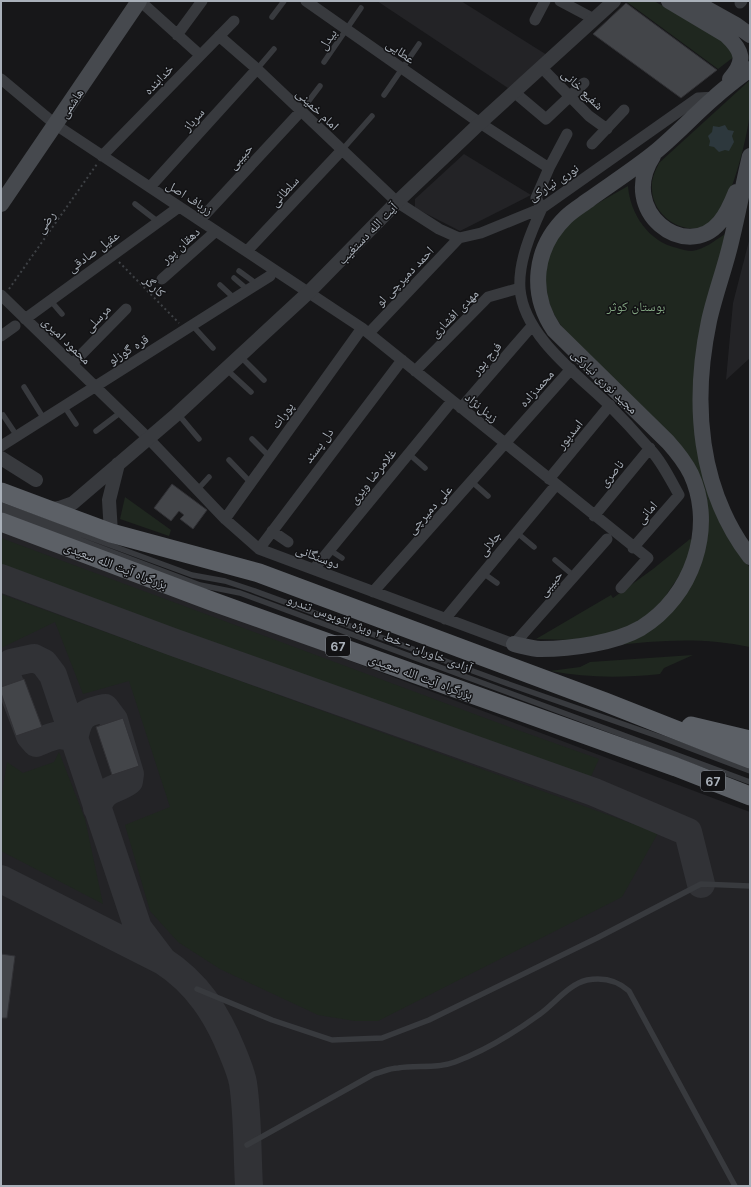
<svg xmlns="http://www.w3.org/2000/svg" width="751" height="1187" font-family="Inter,'Noto Naskh Arabic',sans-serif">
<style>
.built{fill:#232326}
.green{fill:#1f271f}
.water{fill:#2d383d}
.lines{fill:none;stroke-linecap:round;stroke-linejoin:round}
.taxiway{stroke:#313236;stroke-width:28}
.building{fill:#434549;stroke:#313135}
.path{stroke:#3e4145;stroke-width:2;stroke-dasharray:2 3;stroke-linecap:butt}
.service{stroke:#383a3e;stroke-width:5.5}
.minor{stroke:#383a3e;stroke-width:11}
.tertiary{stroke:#383a3e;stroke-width:14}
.secondary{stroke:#46494e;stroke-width:16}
.trunk{stroke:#5c6066;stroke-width:19}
.labels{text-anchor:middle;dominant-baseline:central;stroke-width:3;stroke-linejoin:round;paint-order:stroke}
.shield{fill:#121214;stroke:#7c8188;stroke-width:1}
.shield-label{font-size:12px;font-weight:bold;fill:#a9b0b9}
.street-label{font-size:13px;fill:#a9b0b9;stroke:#121214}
.park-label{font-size:13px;fill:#81a480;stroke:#121214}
</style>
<rect width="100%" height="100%" fill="#171719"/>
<path class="built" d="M377 1H461L547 55 508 88Z
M464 154 531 195 460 231 415 208V199Z
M750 237V358L726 380 733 303Z
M1 529 750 812V1186H1Z"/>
<path class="green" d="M654 1 731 44 735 56 718 69 627 2Z
M750 80C750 90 751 101 750 111 748 135 731 208 711 222 688 240 652 217 652 189 651 179 655 172 659 163Z
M628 186C630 214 649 242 677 248 681 249 687 251 692 251 705 249 714 241 725 234L694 374 693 408 740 554 750 568V647C703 637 658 640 611 646L678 605 702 488 570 337C564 329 557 321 553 312 542 289 544 257 558 235 571 216 608 198 628 186Z
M125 497 171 530 169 536 120 519Z
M1 538 512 728 599 759 587 785C391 713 197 638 1 567Z
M690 539 695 542 691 558 657 609 623 631 572 640 536 639 611 595 613 598 653 569Z
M1 594 658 833 622 897 378 1021H355L318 1015 220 969 178 942 150 911 125 825 170 807 129 681 83 694 55 622 1 648Z
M693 655 664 668 660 674C622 678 587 678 550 671L580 667 590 662Z
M59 752 85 819 103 904 1 851V799L7 762 23 773 54 762Z"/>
<path class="water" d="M725 125 728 130 734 131 732 136 734 142 729 151 725 150 719 152 714 147 709 146 710 141 708 136 712 132 713 126 719 127Z"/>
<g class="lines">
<path class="taxiway" d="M1 578 173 642 594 792 688 832 701 884
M97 808C105 786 114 792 129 781L130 774 114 720 105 708C82 713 79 716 74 739 59 731 51 737 36 743L30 736 7 676 11 663 34 658 44 663 53 675 138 928 163 961
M1 879 163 961C197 983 217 1014 232 1051 236 1061 241 1072 243 1083 248 1116 247 1152 249 1186"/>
</g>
<path class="building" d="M626 3 717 70 681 98 593 34Z
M172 484 207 510 193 529 180 519 184 515 179 511 171 521 154 508Z
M24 679 42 727 16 736 1 693V687Z
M123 718 139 766 112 775 96 727Z
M1 954 15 956 7 1018H1Z"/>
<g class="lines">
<path class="path" d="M119 262 179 323
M9 289 97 164"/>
<path class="service" d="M272 17 284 1
M324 62 361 8
M257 69 274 49
M384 95 419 44
M301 111 320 86
M342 150 372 116
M135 204 157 221
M239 271 257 284
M234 278 248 290
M220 285 234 298
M50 300 62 314
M192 325 213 348
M240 356 264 380
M226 369 251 392
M24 387 44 419
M64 406 76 424
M178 414 199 439
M3 415 17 436
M96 431 121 412
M252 439 270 457
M409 454 425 468
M229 460 251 483
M471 481 488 496
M198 489 209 477
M1 505 192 575 225 581 252 590 500 681 663 738 750 771
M1 510 200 585 240 593 750 782
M516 532 534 547
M330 550 342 558
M555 560 574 576
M483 573 497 583
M197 989 272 1020 332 1040 382 1038 429 1020 597 938 701 884 750 886
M247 1145 374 1074C382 1072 390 1068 398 1068 417 1065 437 1069 455 1062 485 1051 514 1033 540 1014 554 1004 569 984 587 980 603 977 617 980 629 991L735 1186"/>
<path class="minor" d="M140 1 200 55
M306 1 480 123 549 168
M560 1 594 19
M740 3 742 1
M535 20 545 1
M177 35 202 1
M219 36 257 69 397 202 439 229 459 238 481 233 542 208 698 98 715 97
M541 67 589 116 607 129
M1 79 56 125 362 328 648 558 621 588
M514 92 546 119 584 83
M567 134 549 168 536 198 542 208C531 232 518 262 520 289 524 336 577 374 609 405 622 418 635 432 648 447 661 460 670 479 679 495L633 548
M592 144 624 110
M102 156 234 21
M150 187 257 69
M200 220 301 111
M247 251 341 151
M162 279 216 231
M1 295 148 438 225 519 259 549 514 644 607 539
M25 319 179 207
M369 333 459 238
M1 336 15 326
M72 364 126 309
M415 371 488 297 520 288
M461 408 532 326
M1 446 270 276
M549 479 610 405
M594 516 650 448
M225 519 362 328
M272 531 288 542
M259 549 402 360
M314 569 452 401
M373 592 571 369
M445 619 556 485"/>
<path class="tertiary" d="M1 458 36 480
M48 510 59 508 73 503 177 414 309 292 397 202 480 123 614 1
M111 533 109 500 118 464"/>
<path class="secondary" d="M669 1 726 35C743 51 746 61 730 79
M693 1 736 25 750 35
M653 156C617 211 686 263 720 222 727 214 732 202 736 192
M750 156C743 185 738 214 731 242 725 268 715 294 709 321 692 402 698 489 750 557
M1 204 139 1
M514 644C523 646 532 649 541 649 571 649 615 643 641 628 692 597 716 528 691 474 685 462 677 452 668 442L554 330C529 293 534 248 566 217 573 210 582 205 590 199 611 184 634 169 654 153 675 136 694 115 715 97 726 87 738 78 750 69"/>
<path class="trunk" d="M1 492 111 533 259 573 605 702 750 759
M1 522 214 602 676 767 750 796
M691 726 750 740"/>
</g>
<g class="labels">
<g class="shield">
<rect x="326" y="636" width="24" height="20" rx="3"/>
<rect x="701" y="771" width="24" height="20" rx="3"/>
</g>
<g class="shield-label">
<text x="338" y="646">67</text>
<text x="713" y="781">67</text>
</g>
<g class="street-label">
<text transform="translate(327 39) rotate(-55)">بیدل</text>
<text transform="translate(401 51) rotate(36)">عطایی</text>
<text transform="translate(158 79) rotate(-46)">خدابنده</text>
<text transform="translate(583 89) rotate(44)">شفیع خانی</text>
<text transform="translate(71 103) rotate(-56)">هاشمی</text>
<text transform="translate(318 109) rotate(44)">امام خمینی</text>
<text transform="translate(193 119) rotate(-48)">سرباز</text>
<text transform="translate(240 156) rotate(-47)">حبیبی</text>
<text transform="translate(553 182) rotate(-33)">نوری نیارکی</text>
<text transform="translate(284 191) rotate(-47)">سلطانی</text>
<text transform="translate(190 197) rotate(33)">زرباف اصل</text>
<text transform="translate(45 222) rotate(-55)">رضی</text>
<text transform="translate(367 233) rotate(-46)">آیت الله دستغیب</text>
<text transform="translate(180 245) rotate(-42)">دهقان پور</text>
<text transform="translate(93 251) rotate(-36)">عقیل صادقی</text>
<text transform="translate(404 276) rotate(-46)">احمد دمیرچی لو</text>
<text transform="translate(155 286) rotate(45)">کارگر</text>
<text transform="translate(454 313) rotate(-45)">مهدی افشاری</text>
<text transform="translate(97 318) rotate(-46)">مرسلی</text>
<text transform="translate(67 340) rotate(44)">محمود امیری</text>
<text transform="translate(128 349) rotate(-32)">قره گوزلو</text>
<text transform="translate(486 358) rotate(-49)">فرج پور</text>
<text transform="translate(605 381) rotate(44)">مجید نوری نیارکی</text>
<text transform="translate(536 388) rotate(-48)">محمدزاده</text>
<text transform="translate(482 407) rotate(39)">زینل‌نژاد</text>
<text transform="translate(282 415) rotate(-54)">پورات</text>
<text transform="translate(569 434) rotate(-51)">اسدپور</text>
<text transform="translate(318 445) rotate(-53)">دل پسند</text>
<text transform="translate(611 473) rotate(-50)">ناصری</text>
<text transform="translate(372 476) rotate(-51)">غلامرضا ویری</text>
<text transform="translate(429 509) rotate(-48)">علی دمیرچی</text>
<text transform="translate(646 512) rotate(-49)">امانی</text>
<text transform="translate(489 543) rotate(-51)">جلالی</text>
<text transform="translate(318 556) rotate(21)">دوسنگانی</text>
<text transform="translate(116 565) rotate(21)">بزرگراه آیت الله سعیدی</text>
<text transform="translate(550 583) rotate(-49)">حبیبی</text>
<text transform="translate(380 633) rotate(21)">آزادی خاوران - خط ۲ ویژه اتوبوس تندرو</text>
<text transform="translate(421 676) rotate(20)">بزرگراه آیت الله سعیدی</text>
</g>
<g class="park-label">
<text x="636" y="306">بوستان کوثر</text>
</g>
</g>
<rect width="751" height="1187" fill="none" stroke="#a9b0b9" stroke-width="4"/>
</svg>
